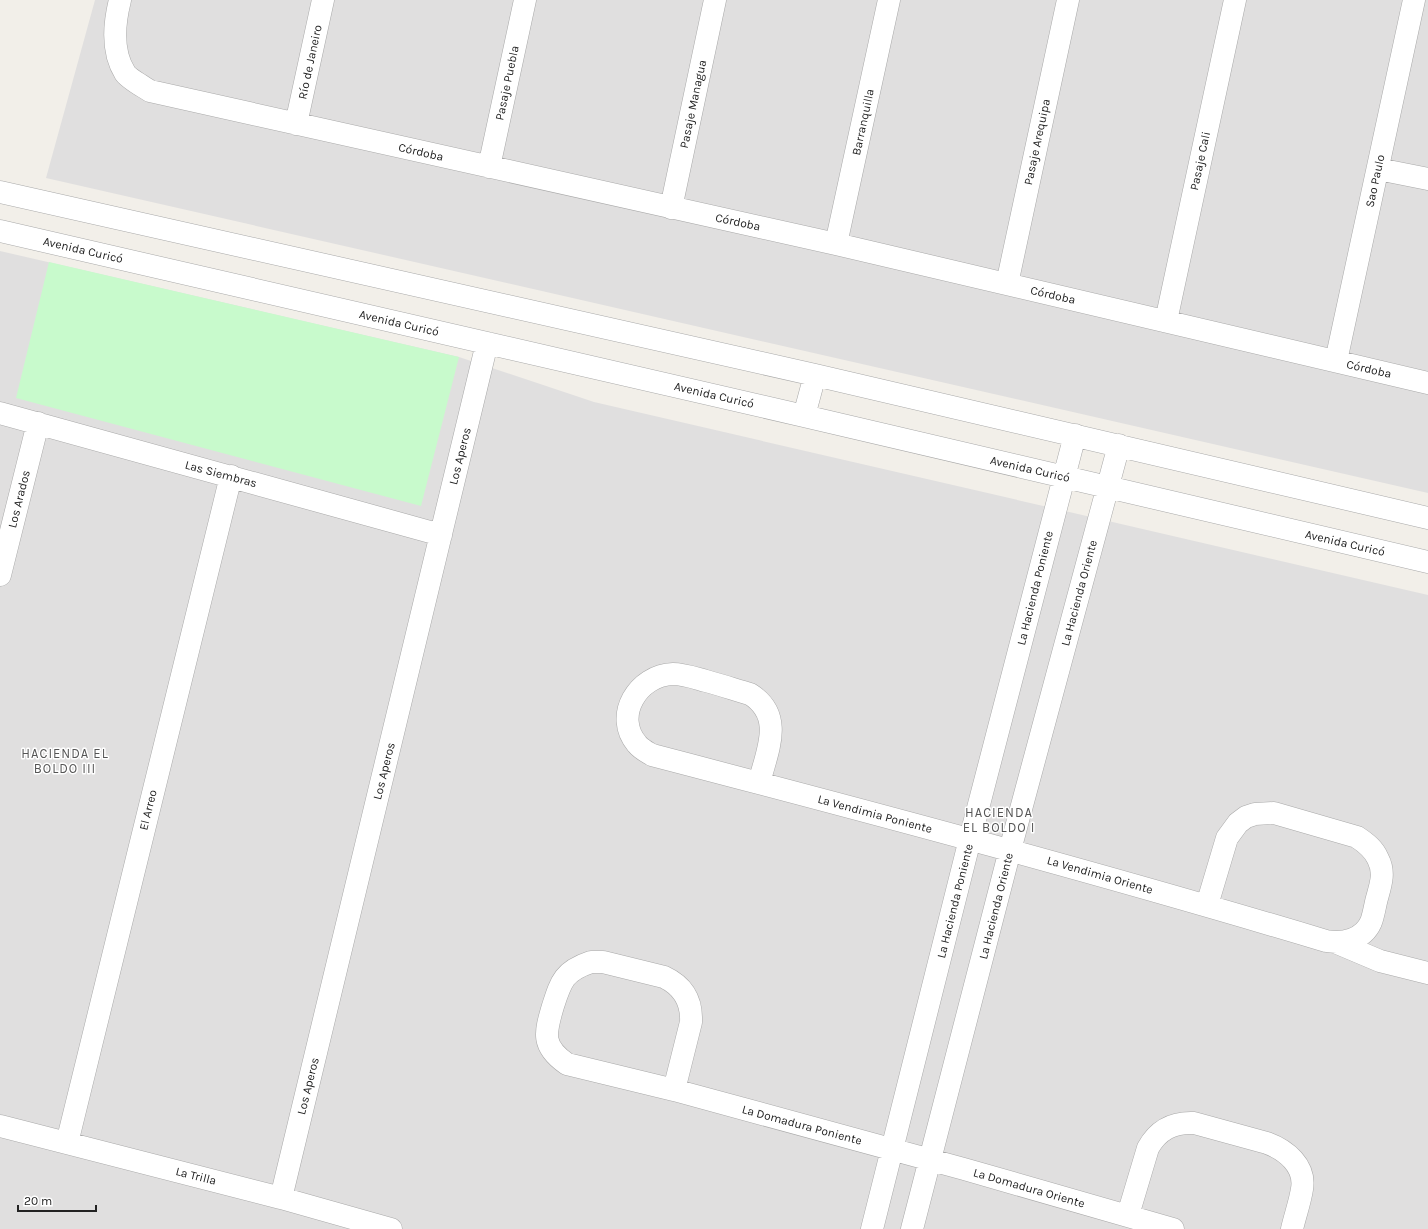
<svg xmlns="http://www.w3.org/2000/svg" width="1428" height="1229" font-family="Karla,sans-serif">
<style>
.residential{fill:#e0dfdf}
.park{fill:#c8facc}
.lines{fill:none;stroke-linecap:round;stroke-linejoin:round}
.street-casing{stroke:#a9a9a9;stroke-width:23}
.street{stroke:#fff;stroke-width:22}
.labels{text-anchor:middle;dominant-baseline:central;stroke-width:3;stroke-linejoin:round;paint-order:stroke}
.street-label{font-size:12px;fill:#222;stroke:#fff}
.neighbourhood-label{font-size:13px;letter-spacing:1px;fill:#555;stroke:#fff}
</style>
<rect width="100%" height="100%" fill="#f2efe9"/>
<path class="residential" d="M95 0H1428V493L46 178Z
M0 251 459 357 594 402 1428 595V1229H0Z"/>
<path class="park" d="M49 262 459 357 421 506 16 398Z"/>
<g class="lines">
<g class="street-casing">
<path id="street" d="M120 0C114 24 111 51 125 73 129 79 144 87 150 91L836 244 1428 383
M296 124 323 0
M489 167 525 0
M1378 169 1428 179
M0 192 815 375 1428 518
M671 208 715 0
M0 231 804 416 1428 562
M836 244 889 0
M1007 284 1068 0
M1166 321 1235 0
M1336 361 1414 0
M0 413 441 535
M804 416 815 375
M0 575 38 423
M759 783C767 751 785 716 750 694 736 690 721 685 706 681 695 678 684 674 673 674 638 675 613 716 637 744 641 749 647 752 652 755 878 814 1103 874 1326 941 1343 944 1363 940 1371 922 1374 914 1375 905 1377 898 1381 884 1385 872 1378 859 1374 849 1366 843 1357 837L1274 813 1255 814 1246 817 1238 823 1227 838 1207 905
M1335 942 1380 961 1428 973
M591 962H603L664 977C683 986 692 1001 691 1022L674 1090 567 1064C541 1046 545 1033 553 1006 561 981 564 971 591 962Z
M674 1090 964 1169 1173 1229
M0 1126 281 1198 391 1229
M67 1143 231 476
M281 1198 487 343
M1128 1215 1148 1148C1158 1130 1173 1122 1194 1123L1267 1143C1286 1150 1306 1166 1302 1189 1300 1202 1295 1216 1292 1229
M872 1229 970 839 1075 435
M912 1229 1010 850 1119 445"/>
</g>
<use href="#street" class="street"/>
</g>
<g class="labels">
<g class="street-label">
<text transform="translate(310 62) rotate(-78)">Río de Janeiro</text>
<text transform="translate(507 83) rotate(-78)">Pasaje Puebla</text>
<text transform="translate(693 104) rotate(-78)">Pasaje Managua</text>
<text transform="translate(863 122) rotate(-78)">Barranquilla</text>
<text transform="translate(1037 142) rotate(-78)">Pasaje Arequipa</text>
<text transform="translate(421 152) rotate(13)">Córdoba</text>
<text transform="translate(1200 161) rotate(-78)">Pasaje Cali</text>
<text transform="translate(1375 181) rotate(-78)">Sao Paulo</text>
<text transform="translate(738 222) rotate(12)">Córdoba</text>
<text transform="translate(83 250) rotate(13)">Avenida Curicó</text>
<text transform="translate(1053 295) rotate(13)">Córdoba</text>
<text transform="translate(399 323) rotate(13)">Avenida Curicó</text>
<text transform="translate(1369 369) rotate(13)">Córdoba</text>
<text transform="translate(714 395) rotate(13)">Avenida Curicó</text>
<text transform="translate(460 456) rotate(-76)">Los Aperos</text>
<text transform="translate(1030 469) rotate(13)">Avenida Curicó</text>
<text transform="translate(221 474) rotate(15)">Las Siembras</text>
<text transform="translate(19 499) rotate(-76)">Los Arados</text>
<text transform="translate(1345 543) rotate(13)">Avenida Curicó</text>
<text transform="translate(1035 588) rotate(-76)">La Hacienda Poniente</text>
<text transform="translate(1079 593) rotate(-75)">La Hacienda Oriente</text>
<text transform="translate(384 771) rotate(-76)">Los Aperos</text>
<text transform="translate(148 810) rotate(-76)">El Arreo</text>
<text transform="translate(875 814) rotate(15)">La Vendimia Poniente</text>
<text transform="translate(1100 875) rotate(16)">La Vendimia Oriente</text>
<text transform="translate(955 901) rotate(-76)">La Hacienda Poniente</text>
<text transform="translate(996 906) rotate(-76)">La Hacienda Oriente</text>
<text transform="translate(308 1086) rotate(-76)">Los Aperos</text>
<text transform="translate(802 1125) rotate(15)">La Domadura Poniente</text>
<text transform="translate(196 1176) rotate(14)">La Trilla</text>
<text transform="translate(1029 1188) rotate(16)">La Domadura Oriente</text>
</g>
<g class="neighbourhood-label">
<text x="65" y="753">HACIENDA EL<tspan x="65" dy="15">BOLDO III</tspan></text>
<text x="999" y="812">HACIENDA<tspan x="999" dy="15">EL BOLDO I</tspan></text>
</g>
</g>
<path d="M18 1205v6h78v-6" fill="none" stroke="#222222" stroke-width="2"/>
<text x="24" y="1205" font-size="12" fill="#222222" stroke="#ffffff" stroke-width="3" paint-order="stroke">20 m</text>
</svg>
